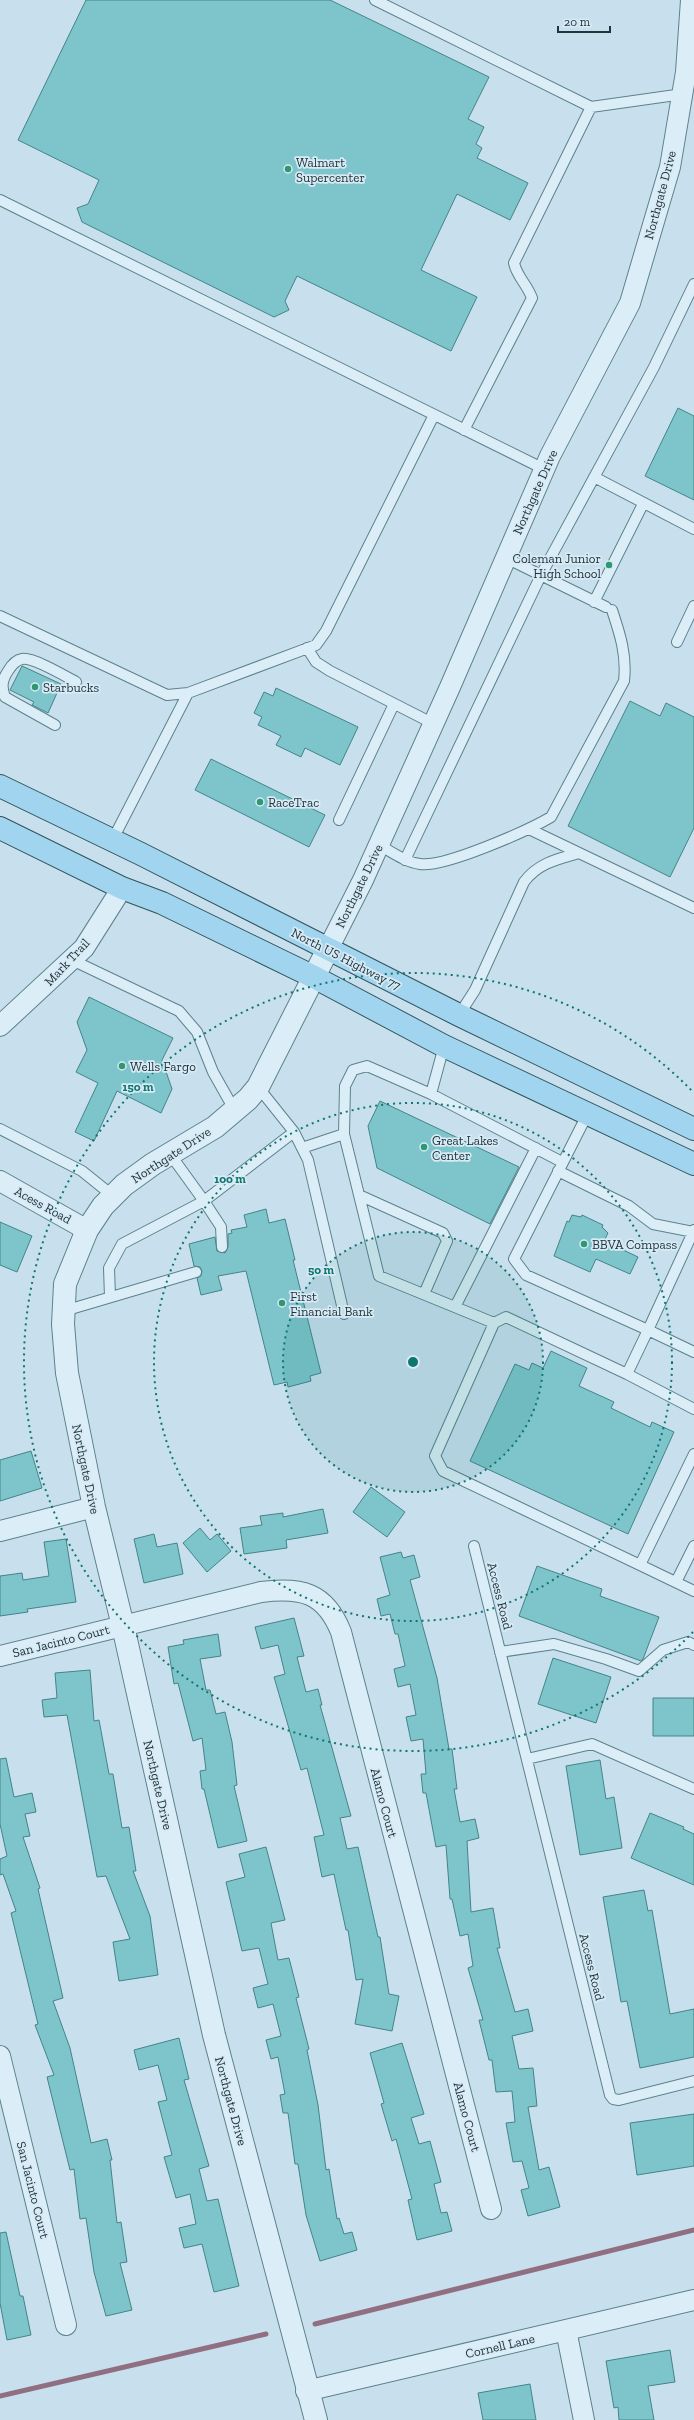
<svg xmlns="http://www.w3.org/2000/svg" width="694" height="2420" font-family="'Zilla Slab',serif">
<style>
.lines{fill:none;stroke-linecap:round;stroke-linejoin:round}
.stream{stroke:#916f83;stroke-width:5}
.building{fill:#7ec5cb;stroke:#438488}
.service-casing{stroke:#5d818a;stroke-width:12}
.minor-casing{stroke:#5d818a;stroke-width:22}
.tertiary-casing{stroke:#5d818a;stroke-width:24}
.primary-casing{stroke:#315358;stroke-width:24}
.service{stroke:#dbeef8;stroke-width:10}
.minor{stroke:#dbeef8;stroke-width:20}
.tertiary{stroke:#dbeef8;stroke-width:22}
.primary{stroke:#a1d4ef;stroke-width:22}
.ring{fill:none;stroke:#0f766e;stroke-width:2;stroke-dasharray:2 4}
.poi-dot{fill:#2e9873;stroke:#d7eaf5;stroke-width:1.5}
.labels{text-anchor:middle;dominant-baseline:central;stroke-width:3.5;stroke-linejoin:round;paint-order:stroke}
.poi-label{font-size:13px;fill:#20363a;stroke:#d7eaf5;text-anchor:start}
.street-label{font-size:13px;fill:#20363a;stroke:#d7eaf5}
.centre{fill:#0f766e;stroke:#d7eaf5;stroke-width:2}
.ring-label{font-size:12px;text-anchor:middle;font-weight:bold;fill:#0f766e;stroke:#d7eaf5;stroke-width:3.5;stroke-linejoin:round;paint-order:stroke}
</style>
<rect width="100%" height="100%" fill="#c8e0ee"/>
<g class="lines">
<path class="stream" d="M315 2324 694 2230
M0 2396 266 2334"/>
</g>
<path class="building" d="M86 0H330L489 77 468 119 484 127 476 144 482 148 477 158 528 183 510 220 457 194 421 270 477 297 451 351 297 276 285 301 289 310 274 317 82 222 77 208 88 204 99 180 18 140Z
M678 408 694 416V500L645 476Z
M22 666 61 684 48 713 32 705 34 702 10 690Z
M276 688 358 727 340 765 305 748 301 757 276 745 281 736 258 725 262 717 254 713 264 692 273 696Z
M630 701 660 716 666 703 694 717V828L670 877 568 826Z
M211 759 325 815 309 847 195 790Z
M89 997 173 1038 162 1060 172 1089 161 1113 117 1091 94 1141 75 1132 98 1083 76 1072 87 1050 77 1022Z
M380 1101 519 1167 490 1224 377 1168 368 1126Z
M266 1209 269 1223 285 1219 295 1260H293L321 1373 310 1376 311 1381 288 1387 287 1382 274 1385 246 1271 218 1276 222 1290 201 1295 197 1278 201 1276 202 1271 200 1267 194 1266 189 1244 215 1237 217 1251 225 1253 228 1247V1234L232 1233 231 1230 247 1227 244 1215Z
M572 1215 581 1217 582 1215 603 1225 602 1227 608 1233 604 1241 638 1257 630 1274 596 1259 590 1272 554 1256 567 1221 569 1222Z
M0 1222 32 1236 17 1272 0 1265Z
M551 1351 587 1368 579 1386 614 1402 611 1408 650 1427 652 1422 674 1432 628 1534 470 1461 515 1364 529 1370 532 1363 543 1368Z
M31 1451 42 1488 0 1501V1460Z
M371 1487 405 1512 387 1537 353 1512Z
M323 1509 328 1533 286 1540 287 1548 244 1554 240 1528 262 1525 260 1516 283 1513V1517Z
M200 1528 210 1540 217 1534 231 1551 207 1572 183 1543Z
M154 1534 157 1547 177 1543 183 1574 144 1583 134 1539Z
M66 1539 76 1602 27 1609 28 1612 0 1616V1576L22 1573 23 1580 49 1576 44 1542Z
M401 1552 403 1558 414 1555 420 1577 410 1580 437 1678 449 1749H452L457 1789H454L460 1822 475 1819 479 1838 467 1841 471 1912 493 1908 500 1948H497L515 2012 528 2009 533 2031 512 2036 519 2069 533 2068 537 2106 528 2107 539 2170 549 2167 560 2207 528 2216 521 2190 529 2188 522 2161 513 2162 506 2123 515 2122 512 2091 496 2092 492 2060H489L479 2020H483L468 1968 473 1966 468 1934 460 1936 452 1899H450L446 1845 436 1847 426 1793H423L421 1774H426L423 1739 411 1741 406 1717 416 1715 410 1684 398 1687 394 1669 405 1666 398 1634H395L390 1614 381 1616 377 1599 390 1595 380 1557Z
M537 1566 602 1589 600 1596 659 1617 643 1659 641 1661 519 1616Z
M294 1618 304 1656 297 1657 306 1692 318 1689 322 1705H320L351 1816 340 1818 347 1849 358 1847 378 1937H380L389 1994 399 1996 392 2031 355 2024 363 1979 356 1980 348 1930H346L334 1874 322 1877 314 1837 324 1835 307 1768 301 1770 274 1677 285 1674 278 1645 261 1649 255 1627Z
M218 1634 221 1656 200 1659 206 1690H210L216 1714 225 1712 232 1742 237 1785 234 1786 247 1841 218 1848 204 1789H202L200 1771 206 1770 202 1738 193 1741 178 1683 174 1684 168 1647 184 1644 183 1640Z
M553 1658 611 1677 596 1723 538 1704Z
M90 1670 94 1721 99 1720 109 1774H113L122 1828 129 1827 136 1871H133L150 1916 158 1975 119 1981 113 1942 130 1939 106 1876 97 1877 67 1715 44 1717 42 1700 57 1698 55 1673Z
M653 1698H694V1736H653Z
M6 1758 14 1797 32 1793 36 1812 25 1814 30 1836 23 1837 40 1888 38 1889 63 1998 53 2001 70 2048 91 2143 107 2139 112 2160H110L117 2223 121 2222 127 2262 120 2263 132 2310 106 2316 94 2272 86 2218 80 2219 74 2169 70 2170 47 2077 54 2075 35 2025 38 2024 11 1913 16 1911 3 1874 0 1875V1859L7 1856 0 1824V1759Z
M600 1760 606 1799 614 1797 622 1848 580 1855 566 1766Z
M650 1813 684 1827 683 1829 694 1834V1885L631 1858Z
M266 1847 285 1920 271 1923 278 1960 289 1958 299 1997 296 1998 309 2049 307 2050 318 2105 326 2170 329 2169 337 2219 339 2218 344 2234 352 2232 357 2250 320 2261 306 2215 298 2164H295L288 2113H283L280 2095 285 2094 278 2057 271 2059 266 2040 281 2036 273 2004 258 2008 253 1988 268 1984 259 1948 242 1951 226 1882 245 1877 239 1854Z
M644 1890 648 1911 652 1910 670 2014 694 2009V2057L640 2068 627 2001 621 2002 603 1897Z
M179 2038 189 2079 184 2080 209 2166 199 2169 207 2201 218 2199 239 2286 214 2292 202 2244 184 2248 179 2228 196 2224 190 2194 176 2198 164 2157 172 2155 158 2102 167 2100 158 2065 139 2070 134 2050Z
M402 2043 424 2114 411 2118 419 2144 430 2141 441 2182 434 2184 441 2213 447 2212 452 2231 417 2240 408 2200 412 2199 396 2139 392 2141 381 2104 384 2103 370 2053Z
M694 2114V2166L637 2175 630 2123Z
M6 2232 20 2296H23L31 2335 7 2340 0 2303V2233Z
M670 2350 675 2382 648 2386 654 2420H619L618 2407 614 2408 606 2361Z
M530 2384 536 2420H483L478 2393Z"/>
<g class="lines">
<g class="service-casing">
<path id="service" d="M375 0 591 107 683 94
M0 200 544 469
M464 430 532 298C527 284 517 277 514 263L591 107
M594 477 694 529
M506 558 606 607
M594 602 643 504
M0 616 167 695 188 693 316 645 326 631 434 415
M677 642 694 606
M307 648 316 662 330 671 434 724
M55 725 5 697C1 687 2 680 8 671 11 666 16 660 22 659 33 657 65 676 76 682
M339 820 394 704
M529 829 694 908
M112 841 188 693
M379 845C392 852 405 862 420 864 444 868 529 830 551 817L624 681C627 655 620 634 612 610
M405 860 541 575 654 367 694 284
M72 960 179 1011 197 1032 213 1072 235 1111
M459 1015 475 990 524 882C538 863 558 859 579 853
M444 1046 431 1094 562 1162
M258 1087 294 1132 308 1160 344 1314
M588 1113 514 1259 526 1275 648 1330 694 1230
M0 1129 82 1171 113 1196
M344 1134 379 1276 494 1323
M302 1148 344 1134 345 1086 353 1070 367 1066 431 1094
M558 1171 629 1206 653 1224 694 1232
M359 1195 443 1233 447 1241 424 1294
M222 1247 221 1227 204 1201 294 1132
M110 1297 109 1268 122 1244 204 1201 170 1154
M455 1307 536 1148
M64 1311 196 1272
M627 1374 648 1330 694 1352
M694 1409 627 1374 506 1317 494 1323 435 1456 443 1471 640 1565 694 1454
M474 1546 610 2095 613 2099 619 2100 694 2081
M640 1565 694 1591
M676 1582 694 1546
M500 1652 554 1644 606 1659 639 1671 663 1650 688 1642 694 1645
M527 1759 592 1744 694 1789"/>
</g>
<g class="minor-casing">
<path id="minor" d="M328 949 363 880 450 687 550 456 630 303 670 167 686 72 691 0
M0 1026 84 948 122 888
M0 1181 87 1230
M0 1531 94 1507
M0 1656 261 1592C301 1587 325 1592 341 1632L491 2209
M0 2056 66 2325
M566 2330 584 2420
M306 2391 694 2300"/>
</g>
<g class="tertiary-casing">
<path id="tertiary" d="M316 2420 214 2035 123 1626 94 1507 67 1373 63 1324 65 1284 87 1230 103 1206 124 1185 153 1164 215 1127 248 1099 258 1087 328 949"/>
</g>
<g class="primary-casing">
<path id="primary" d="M0 786 141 854 459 1015 694 1129
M0 828 122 888 162 903 314 977 444 1046 694 1164"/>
</g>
<use href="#service" class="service"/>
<use href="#minor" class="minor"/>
<use href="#tertiary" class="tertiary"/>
<use href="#primary" class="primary"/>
</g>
<circle cx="413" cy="1362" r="130" fill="#0f766e" fill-opacity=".12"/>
<g class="ring">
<circle cx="413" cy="1362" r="130"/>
<circle cx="413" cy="1362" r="259"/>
<path d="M693 1632A389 389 0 1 1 693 1092"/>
</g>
<g class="poi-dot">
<circle cx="288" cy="169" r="4"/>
<circle cx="609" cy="565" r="4"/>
<circle cx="35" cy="687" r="4"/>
<circle cx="260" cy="802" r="4"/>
<circle cx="122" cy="1066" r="4"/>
<circle cx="424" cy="1147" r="4"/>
<circle cx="584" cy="1244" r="4"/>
<circle cx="282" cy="1303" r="4"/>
</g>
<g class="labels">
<g class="poi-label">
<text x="296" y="162">Walmart<tspan x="296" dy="15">Supercenter</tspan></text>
<text x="601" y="558" text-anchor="end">Coleman Junior<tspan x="601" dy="15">High School</tspan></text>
<text x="43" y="687">Starbucks</text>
<text x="268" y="802">RaceTrac</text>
<text x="130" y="1066">Wells Fargo</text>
<text x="432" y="1140">Great Lakes<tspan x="432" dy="15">Center</tspan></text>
<text x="592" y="1244">BBVA Compass</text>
<text x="290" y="1296">First<tspan x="290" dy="15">Financial Bank</tspan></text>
</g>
<g class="street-label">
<text transform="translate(660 195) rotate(-75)">Northgate Drive</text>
<text transform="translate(535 492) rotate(-66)">Northgate Drive</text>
<text transform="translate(359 886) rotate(-64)">Northgate Drive</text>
<text transform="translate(346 959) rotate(27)">North US Highway 77</text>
<text transform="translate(67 962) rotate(-47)">Mark Trail</text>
<text transform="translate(171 1155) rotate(-33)">Northgate Drive</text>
<text transform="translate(43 1205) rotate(29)">Acess Road</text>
<text transform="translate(86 1469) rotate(78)">Northgate Drive</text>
<text transform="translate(500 1596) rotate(76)">Access Road</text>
<text transform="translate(61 1641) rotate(-14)">San Jacinto Court</text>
<text transform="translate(158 1785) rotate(77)">Northgate Drive</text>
<text transform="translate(384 1803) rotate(75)">Alamo Court</text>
<text transform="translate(592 1967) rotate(76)">Access Road</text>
<text transform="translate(231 2101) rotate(75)">Northgate Drive</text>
<text transform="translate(467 2117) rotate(75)">Alamo Court</text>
<text transform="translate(33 2190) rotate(76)">San Jacinto Court</text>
<text transform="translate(500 2346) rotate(-13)">Cornell Lane</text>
</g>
</g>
<circle cx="413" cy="1362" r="6" class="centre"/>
<g class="ring-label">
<text x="138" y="1091">150 m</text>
<text x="230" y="1183">100 m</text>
<text x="321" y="1274">50 m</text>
</g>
<path d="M558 26v6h52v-6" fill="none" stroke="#20363a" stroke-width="2"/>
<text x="564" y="26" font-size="12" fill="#20363a" stroke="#d7eaf5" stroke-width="3" paint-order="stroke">20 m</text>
</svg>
